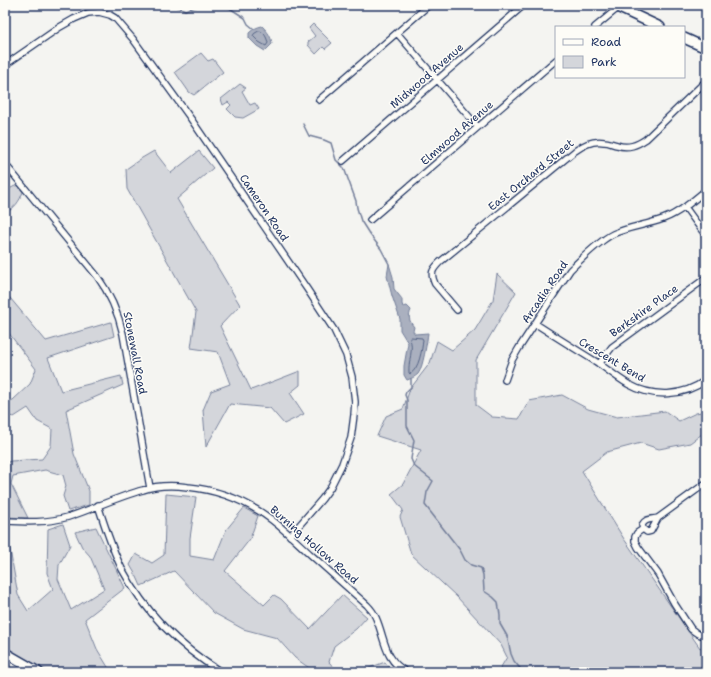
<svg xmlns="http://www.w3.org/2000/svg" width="711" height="677" font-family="'Shantell Sans',sans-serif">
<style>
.green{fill:#d4d6db;stroke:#78829c}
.water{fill:#aab0bf;stroke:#717c98}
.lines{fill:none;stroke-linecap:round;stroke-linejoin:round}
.shore{stroke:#546385;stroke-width:1}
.stream{stroke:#717c98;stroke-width:1.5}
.minor-casing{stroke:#1b2f5e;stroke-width:8}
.primary-casing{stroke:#1b2f5e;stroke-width:12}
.trunk-casing{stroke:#1b2f5e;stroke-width:12}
.minor{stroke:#fdfcf7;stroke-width:5.5}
.primary{stroke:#fdfcf7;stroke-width:9}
.trunk{stroke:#fdfcf7;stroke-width:9}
.labels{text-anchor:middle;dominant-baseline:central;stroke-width:3;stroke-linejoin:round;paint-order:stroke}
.street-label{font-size:11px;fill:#1b2f5e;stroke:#fdfcf7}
</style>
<rect width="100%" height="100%" fill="#f4f4f1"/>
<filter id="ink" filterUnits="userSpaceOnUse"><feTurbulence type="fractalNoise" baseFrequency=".025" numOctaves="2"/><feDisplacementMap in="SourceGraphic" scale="8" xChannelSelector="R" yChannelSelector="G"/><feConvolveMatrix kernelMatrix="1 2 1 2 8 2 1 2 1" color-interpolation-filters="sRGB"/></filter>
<g filter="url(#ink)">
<path class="green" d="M313 24 332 43 325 49 323 47 316 54 308 45V42L315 36 309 28Z
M201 53 208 61 213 59 223 72 194 95 189 92 175 72Z
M240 84 246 88 242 91 250 105 255 103 259 109 243 118 235 117 227 109 231 105 228 102 223 105 221 99Z
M154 151 171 173 199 151 213 168 177 199 240 305 220 326 251 390 300 371V385L290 393 304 414 284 424 270 408 230 404 206 447 203 410 211 391 230 384 218 352 191 348 196 312 127 189 126 169 142 158Z
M17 185 23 192C19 202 15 208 5 213V191Z
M497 274 516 292 476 360V405L492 417 519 419 529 401 562 395 588 409 617 417 665 411 679 421 696 413 706 411V431L690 443 659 449 641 443 607 452 582 471 624 539 700 648 706 644V672H498L507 657 501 645 457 597 411 554 400 517 403 510 391 494 403 484 421 450 377 436 386 416 403 409 410 389 430 363 437 341 452 350 475 330 493 300Z
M5 292 46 341 111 322 114 336 48 358 61 391 121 376 123 385 66 410 74 454 89 491V505L68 511 63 496 66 486 63 475 45 470 13 476 11 484 28 518 5 517V463L11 461 42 459 51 446 52 429 37 421 28 408 14 417 5 415V402L13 400 30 384 36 369 5 328Z
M166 494 196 497 190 538V556L214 560 226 530 244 508 258 516 250 539 225 571 264 605 274 595 281 599 310 629 342 595 367 617 356 629 334 646 329 662 338 672H315L295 658 277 638 243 629 214 613 174 571 141 586 137 577 130 565 136 554 152 563 164 555Z
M63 524 70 545 59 565 58 579 71 610 104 589 90 556 82 547 75 532 96 527 125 588 85 619 97 649 111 672H49L5 647V527H6L18 595 28 611 53 589 47 573 48 529Z
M385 662 392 672H361V671Z"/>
<path class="water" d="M262 26C268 32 271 36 272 44L265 51 257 46 249 38V33C253 29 257 27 262 26Z
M389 264 393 277 394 289 402 299V304L403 307 407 306 411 310C408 317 409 321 414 327L413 331 415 334 428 333C427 341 423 368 418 374 415 377 410 379 407 380L404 375V366L408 343 400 330V319L392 296 387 276Z"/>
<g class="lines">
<path class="shore" d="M259 31C264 31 267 38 268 43L266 46 259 42 253 36 254 34Z
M411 337 422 338 423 340C422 350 419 369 410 374L409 373C408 362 414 349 410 339Z"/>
<path class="stream" d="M174 5 185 10 201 5
M225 5 245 18 248 24 254 29
M303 124 309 136 324 140 331 143 336 160 344 168 356 201 357 208 361 221 368 232 381 249 389 264
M411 379V387L406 392 405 395 407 400V426L414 440 411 459 414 466 433 481 427 492 425 505 460 550 465 560 471 565 481 568 483 575 484 591 493 597 498 602 500 615V624L507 636 511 654 514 661 523 672"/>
<g class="minor-casing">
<path id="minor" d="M99 12 100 5
M595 27 618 8
M397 33 478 127
M5 65 60 27 74 19 88 13 99 12 110 15 115 18 133 39 191 119 307 289 334 330 346 355 352 377 355 402 354 415 351 438 342 464 330 488 322 499 290 536
M319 100 429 5
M343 161 524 5
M5 164 97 276C110 294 118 312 123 334L150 488
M685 207 706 236
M370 220 556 60
M457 310 435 284C430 273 432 270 440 262L575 151C583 145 594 140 604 142 609 142 612 144 617 145 628 149 637 145 646 139L706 81
M536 324C556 337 577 350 598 363 608 370 618 378 628 384 653 398 683 397 706 380
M599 364 612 347 706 278
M505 380 512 360 519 348 570 270C581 259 599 241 613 234 627 227 647 225 663 219 679 213 693 201 706 190
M98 505C105 527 112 549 122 569 145 612 180 647 221 672
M658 518 651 531 647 532 643 529 642 525C646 518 651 520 658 518L706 483
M5 521C26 522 48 523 68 517 93 509 117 497 143 490 157 485 173 485 188 487 218 490 247 501 272 520 285 530 298 543 310 554 329 571 348 588 367 605 371 609 374 613 376 618 385 638 384 661 407 672
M643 529 637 533 635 537V541L638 547 658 574 674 603 691 629 695 632 698 634 701 635 706 634"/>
</g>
<g class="primary-casing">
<path id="primary" d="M613 5 660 27
M684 38 706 48"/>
</g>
<g class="trunk-casing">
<path id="trunk" d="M5 653 38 672
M5 665 18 672"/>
</g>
<use href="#minor" class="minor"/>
<use href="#primary" class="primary"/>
<use href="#trunk" class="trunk"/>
</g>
</g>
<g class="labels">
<g class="street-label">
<text transform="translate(427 76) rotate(-41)">Midwood Avenue</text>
<text transform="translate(457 133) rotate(-41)">Elmwood Avenue</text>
<text transform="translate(531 175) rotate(-39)">East Orchard Street</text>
<text transform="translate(264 208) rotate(56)">Cameron Road</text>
<text transform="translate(545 292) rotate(-56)">Arcadia Road</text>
<text transform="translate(644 311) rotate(-36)">Berkshire Place</text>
<text transform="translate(135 353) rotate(79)">Stonewall Road</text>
<text transform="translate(612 360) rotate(31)">Crescent Bend</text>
<text transform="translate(314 545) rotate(41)">Burning Hollow Road</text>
</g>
</g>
<rect width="711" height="677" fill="none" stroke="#fdfcf7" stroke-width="20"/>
<rect x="10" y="10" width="691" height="657" fill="none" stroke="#1b2f5e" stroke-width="1.5" filter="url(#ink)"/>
<rect x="555" y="26" width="130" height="52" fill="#fdfcf7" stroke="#a3aaba"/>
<rect x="563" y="39" width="20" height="6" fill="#fdfcf7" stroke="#a3aaba"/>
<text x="591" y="46" font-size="12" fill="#1b2f5e">Road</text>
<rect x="563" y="56" width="20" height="12" fill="#d4d6db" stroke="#a3aaba"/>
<text x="591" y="66" font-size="12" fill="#1b2f5e">Park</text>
</svg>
